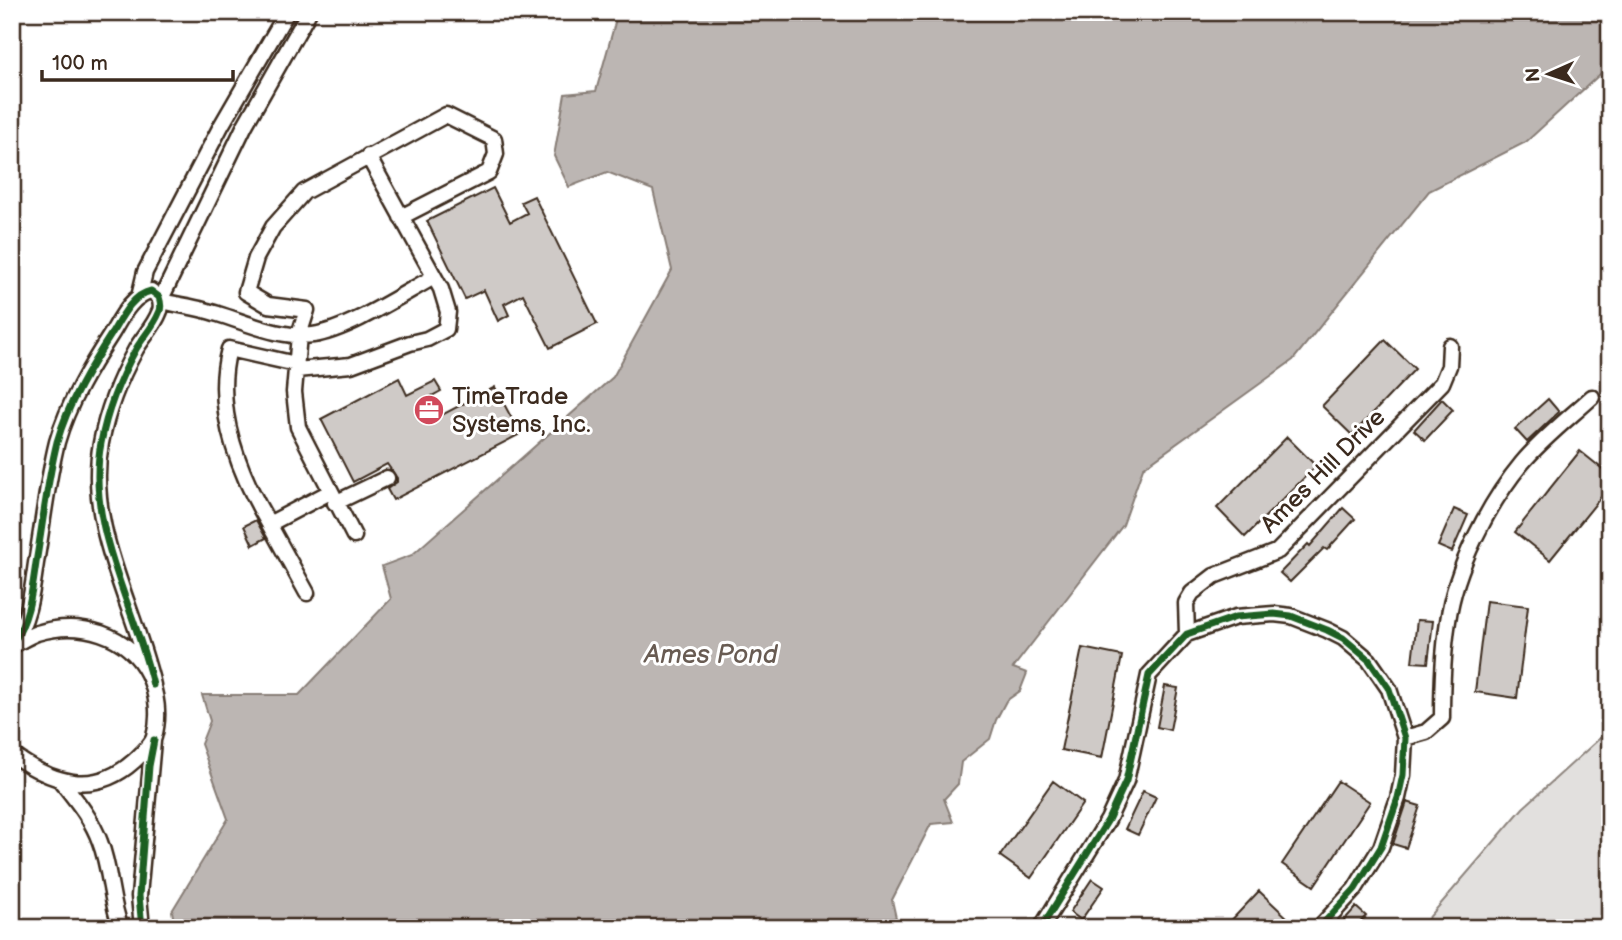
<svg xmlns="http://www.w3.org/2000/svg" width="1622" height="940" font-family="'Balsamiq Sans',sans-serif">
<style>
.green{fill:#e2e0de;stroke:#8e857e;stroke-width:2}
.water{fill:#bcb6b3;stroke:#887e77;stroke-width:2}
.building{fill:#cfcac7;stroke:#3b2a1e;stroke-width:2}
.lines{fill:none;stroke-linecap:round;stroke-linejoin:round}
.minor-casing{stroke:#3b2a1e;stroke-width:19}
.minor{stroke:#fff;stroke-width:14}
.cycleway-casing{stroke:#fff;stroke-width:11}
.cycleway{stroke:#1b5e20;stroke-width:7}
.labels{text-anchor:middle;dominant-baseline:central;stroke-width:6;stroke-linejoin:round;paint-order:stroke}
.poi-label{font-size:24px;fill:#3b2a1e;stroke:#fff;text-anchor:start}
.street-label{font-size:24px;fill:#3b2a1e;stroke:#fff}
.water-label{font-size:26px;font-style:italic;fill:#685b52;stroke:#fff}
</style>
<rect width="100%" height="100%" fill="#fff"/>
<filter id="ink" filterUnits="userSpaceOnUse"><feTurbulence type="fractalNoise" baseFrequency=".0143" numOctaves="2"/><feDisplacementMap in="SourceGraphic" scale="14" xChannelSelector="R" yChannelSelector="G"/><feConvolveMatrix kernelMatrix="1 2 1 2 8 2 1 2 1" color-interpolation-filters="sRGB"/></filter>
<g filter="url(#ink)">
<path class="green" d="M1610 729V901L1603 928H1420L1523 808Z"/>
<path class="water" d="M618 12H1610V65L1526 142 1429 191 1293 360 1143 468 1123 525 1013 668 1027 673 1020 691 1006 701 996 720 990 739 961 762 958 784 944 799 953 822 931 824 892 900 896 918 882 921 880 928H175L172 911 228 819 201 744 210 721 202 695H299L391 599 382 566 412 555 613 377 672 270 653 190 607 172 569 187 554 156 565 94 596 91Z"/>
<path class="building" d="M493 188 510 222 527 213 521 202 534 196 597 324 550 348 523 294 504 304 509 315 498 321 484 290 465 299 427 221Z
M1385 340 1415 369 1352 435 1322 406Z
M399 378 407 395 435 381 441 391 432 396 442 415 495 387 520 434 393 500 387 489 397 482V478L387 464 353 482 321 419Z
M1442 399 1453 410 1425 440 1414 430Z
M1548 399 1559 412 1527 442 1515 429Z
M1287 437 1316 466 1245 537 1217 508Z
M1580 451 1610 475V486L1550 560 1515 532Z
M1343 508 1355 519 1327 550 1324 548 1290 582 1280 573 1308 544 1310 546Z
M1454 509 1468 515 1452 552 1438 546Z
M256 520 266 538 253 545 244 526Z
M1486 601 1528 606 1517 698 1475 692Z
M1417 620 1433 621 1428 663 1412 662Z
M1082 648 1122 656 1102 758 1061 750Z
M1165 686 1178 688 1170 730 1157 727Z
M1053 781 1083 803 1031 878 1000 856Z
M1338 781 1370 802 1314 886 1282 864Z
M1143 791 1156 797 1138 835 1125 829Z
M1407 802 1420 806 1406 848 1393 844Z
M1092 879 1104 887 1081 920 1070 912Z
M1259 891 1290 920 1282 928H1224Z
M1356 907 1366 916 1355 928H1337Z"/>
<g class="lines">
<g class="minor-casing">
<path id="minor" d="M139 297 145 272 221 126 287 12
M160 301 245 125 309 12
M160 301C180 305 200 308 218 314 248 323 281 339 313 335 348 330 401 295 434 277
M296 364 229 349C213 408 239 473 269 524L330 492
M296 370 351 365 410 343 427 339 446 329 448 312 441 289 368 156
M335 503 387 478
M269 524 307 593
M354 536 298 427 294 392 299 335 307 310 268 305 246 292 256 258 273 227 304 192 446 115 494 139 496 154 489 172 401 217
M1187 634 1186 603 1192 593 1214 576 1278 551 1442 383 1449 366 1450 346
M12 644C29 621 32 591 36 563 43 523 47 482 57 442 68 403 90 367 112 333 121 318 132 295 151 291L159 297C161 303 162 308 159 313 154 326 143 337 136 349 120 378 107 410 101 443 85 526 135 606 153 685
M1405 738 1426 732 1442 718C1442 685 1443 653 1448 621 1455 569 1488 504 1522 463 1542 439 1569 418 1592 397
M12 754C51 783 94 797 134 761 140 755 152 745 154 737 160 716 157 693 148 674 128 633 80 620 37 633 29 636 21 641 13 645
M61 781C76 800 92 819 100 842 111 870 110 900 121 928
M142 928 139 896 153 741
M1041 928 1108 820 1126 781 1149 675 1187 634 1236 617 1274 614 1291 616 1327 630 1343 638 1369 660 1389 689 1405 738 1403 775 1398 798 1381 847 1355 889 1319 928"/>
</g>
<use href="#minor" class="minor"/>
<g class="cycleway-casing">
<path id="cycleway" d="M12 644C29 621 32 591 36 563 43 523 47 482 57 442 68 403 90 367 112 333 121 318 132 295 151 291L159 297C161 303 162 308 159 313 154 326 143 337 136 349 120 378 107 410 101 443 85 526 135 606 153 685
M142 928 139 896 149 766 154 740
M1041 928 1108 820 1126 781 1149 675 1187 634 1236 617 1274 614 1291 616 1327 630 1343 638 1369 660 1389 689 1405 738 1403 775 1398 798 1381 847 1355 889 1319 928"/>
</g>
<use href="#cycleway" class="cycleway"/>
</g>
</g>
<defs>
<g id="office-disc" transform="scale(1.575)"><circle r="9.5" fill="#d1495b" stroke="#fff"/><path d="M-6-3h4V-5.5h4V-3h4V5H-6ZM-1-4.5V-3h2v-1.5ZM-6 0V1H6V0Z" fill="#fff"/></g>
</defs>
<g fill-rule="evenodd">
<use href="#office-disc" x="429" y="410"/>
</g>
<g class="labels">
<g class="poi-label">
<text x="452" y="396">TimeTrade<tspan x="452" dy="28">Systems, Inc.</tspan></text>
</g>
<g class="street-label">
<text transform="translate(1323 471) rotate(-45)">Ames Hill Drive</text>
</g>
<g class="water-label">
<text x="711" y="655">Ames Pond</text>
</g>
</g>
<rect width="1622" height="940" fill="none" stroke="#fff" stroke-width="42"/>
<rect x="21" y="21" width="1580" height="898" fill="none" stroke="#3b2a1e" stroke-width="2.5" filter="url(#ink)"/>
<g transform="translate(1549 74) rotate(267)" stroke="#ffffff" stroke-width="5" paint-order="stroke">
<path d="M0-5L12 26L0 18L-12 26Z" fill="#3b2a1e"/>
<text y="-10" font-size="19" font-weight="bold" text-anchor="middle" fill="#3b2a1e">N</text>
</g>
<path d="M42 70v10h191v-10" fill="none" stroke="#3b2a1e" stroke-width="3.5"/>
<text x="52" y="70" font-size="21" fill="#3b2a1e" stroke="#ffffff" stroke-width="5" paint-order="stroke">100 m</text>
</svg>
